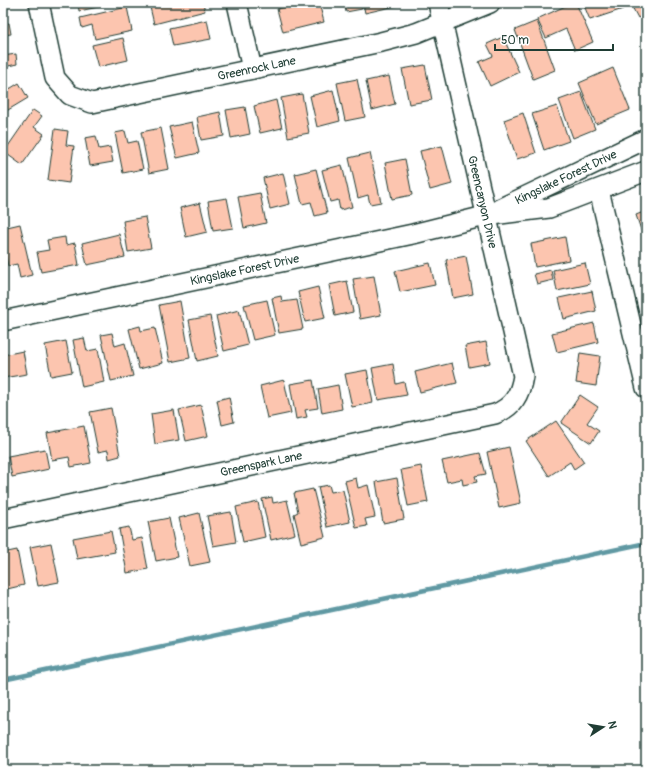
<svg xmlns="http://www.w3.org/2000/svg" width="649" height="773" font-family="Pangolin,sans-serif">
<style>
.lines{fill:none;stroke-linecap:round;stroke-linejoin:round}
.stream{stroke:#6099a3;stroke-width:4.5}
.building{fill:#fcc5af;stroke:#1f3d34}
.minor-casing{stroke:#1f3d34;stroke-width:22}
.minor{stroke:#fff;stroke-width:19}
.labels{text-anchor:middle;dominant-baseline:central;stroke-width:3;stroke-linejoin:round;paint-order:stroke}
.street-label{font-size:12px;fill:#1f3d34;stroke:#fff}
</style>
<rect width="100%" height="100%" fill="#fff"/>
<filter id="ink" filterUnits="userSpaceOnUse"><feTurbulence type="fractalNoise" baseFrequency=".025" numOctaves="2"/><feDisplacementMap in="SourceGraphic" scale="8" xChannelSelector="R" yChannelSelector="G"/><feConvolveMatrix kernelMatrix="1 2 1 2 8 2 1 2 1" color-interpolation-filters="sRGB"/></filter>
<g filter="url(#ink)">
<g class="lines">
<path class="stream" d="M3 680 646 543"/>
</g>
<path class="building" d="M78 3H118L79 11Z
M149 3H203L205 11 154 24Z
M304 3H319L324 22 283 32 277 9Z
M344 3H361L362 9 346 12Z
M363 3H400V5L365 13Z
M572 3H576L593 42 575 50 566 29 546 38 537 19Z
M583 3H621L623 9 590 20Z
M630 3H646V14L638 18Z
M127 7 132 31 95 39 92 25 82 28 80 18Z
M207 20 211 39 173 46 169 28Z
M537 21 555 70 533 79 515 30Z
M9 23 11 34 3 35V24Z
M503 37 519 72 490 86 479 62 493 56 487 44Z
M123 38 128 60 98 67 92 45Z
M16 54 17 64 4 67 6 78 3 79V56Z
M425 65 432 100 409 104 402 69Z
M613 68 630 110 596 124 579 83Z
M389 76 395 104 372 110 366 81Z
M357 79 365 117 345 121 337 83Z
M19 83 28 98 3 113V93Z
M333 90 340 121 317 127 310 96Z
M581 92 595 129 573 138 559 100Z
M302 94 309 133 288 137 281 98Z
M276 100 282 128 260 133 254 106Z
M557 106 569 141 544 150 532 114Z
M245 107 250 134 231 138 226 110Z
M33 110 42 116 34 127 44 134 22 165 4 152Z
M220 112 224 136 201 140 197 117Z
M523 113 536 153 517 159 504 120Z
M192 122 199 153 177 158 169 127Z
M161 128 169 169 149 173 141 132Z
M55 129 68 131 66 145 74 146 69 183 48 180Z
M125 131 128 143 137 141 143 169 123 173 115 133Z
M96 136 99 149 110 147 113 162 90 166 85 138Z
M442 146 452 184 430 190 420 151Z
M370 153 381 202 370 204 368 195 358 198 349 158Z
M405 159 412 195 392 199 385 163Z
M342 165 352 207 340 210 338 200 330 202 322 170Z
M316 169 327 213 315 216 311 202 302 204 295 174Z
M283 173 290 204 270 209 263 178Z
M260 193 266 223 244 228 238 197Z
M227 198 233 228 213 231 208 201Z
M200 203 207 232 186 237 180 208Z
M646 211V245L636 215Z
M145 217 151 248 128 252 123 221Z
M20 224 32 275 20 278 17 264 8 266 3 243V228Z
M119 234 125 257 87 265 82 243Z
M65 237 66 245 75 243 79 265 41 272 37 252 49 250 47 240Z
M565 237 569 260 535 267 531 244Z
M466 256 473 294 453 298 446 260Z
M430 263 435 285 400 292 395 271Z
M585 263 590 284 557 291 553 270Z
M551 270 553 280 537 284 534 274Z
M374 276 381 315 360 319 353 279Z
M347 281 353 312 335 316 329 285Z
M318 287 325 318 305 322 298 292Z
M592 291 596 311 564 319 559 298Z
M281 296 282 302 297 300 303 329 279 333 272 298Z
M267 300 275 335 253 340 244 305Z
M180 301 190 358 170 362 159 305Z
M239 310 248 345 224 351 216 316Z
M210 316 218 356 197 361 189 320Z
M594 323 598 342 557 352 552 333Z
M140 326 141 331 155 328 163 363 139 369 129 329Z
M112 333 115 346 125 343 133 376 111 381 101 335Z
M84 338 87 351 98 349 104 382 82 387 73 340Z
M66 341 72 372 51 376 45 345Z
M486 342 490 363 469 367 465 346Z
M23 351 27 374 3 378V355Z
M580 353 600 356 596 386 576 383Z
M452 363 457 383 420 392 415 372Z
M393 364 396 384 404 382 407 395 378 400 372 368Z
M367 370 373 403 352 407 345 374Z
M284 380 291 413 267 418 260 386Z
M313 380 318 408 305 410 307 417 296 419 290 384Z
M338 385 342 409 322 413 318 389Z
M580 395 598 407 587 423 599 431 591 443 561 423Z
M229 397 234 422 222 425 217 400Z
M201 405 208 436 186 441 179 410Z
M111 408 120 456 109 459 108 450 98 452 90 412Z
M174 410 179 440 155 444 151 414Z
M556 421 584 462 574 469 570 462 549 476 526 441Z
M84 426 91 463 71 467 69 457 52 460 47 433Z
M509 447 521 503 499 508 487 452Z
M45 449 49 469 12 477 8 456Z
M480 453 486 474 475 476 477 482 463 485 462 479 447 482 442 461Z
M421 466 428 502 408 506 401 470Z
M356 478 358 488 368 485 375 517 365 519 367 526 356 528 345 481Z
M397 478 404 519 383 523 376 482Z
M329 485 331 492 343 490 350 522 327 527 318 487Z
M313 489 325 537 301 543 294 514 298 512 294 493Z
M272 497 273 503 287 500 295 534 271 540 262 499Z
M258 502 265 537 243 542 236 507Z
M231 512 236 542 213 546 207 516Z
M199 513 210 562 190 566 179 518Z
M169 518 177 557 156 561 148 522Z
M129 527 132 540 142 538 148 569 127 573 119 529Z
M111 531 115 552 77 559 73 538Z
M51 543 59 582 38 586 30 547Z
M17 550 24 585 3 590V553Z"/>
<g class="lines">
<g class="minor-casing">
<g id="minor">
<path id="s1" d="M39 3 55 78 70 95 92 103 381 42 416 33 490 3"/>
<path d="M237 3 252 69"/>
<path d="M599 190 646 388"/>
<path id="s2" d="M499 209 646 139"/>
<path id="s3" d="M3 321 413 234 485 216 549 208 646 171"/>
<path id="s4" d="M3 519 495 414C513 407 520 395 523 376L438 3"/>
</g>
</g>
<use href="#minor" class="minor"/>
</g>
</g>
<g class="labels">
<g class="street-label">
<text stroke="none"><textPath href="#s1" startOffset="291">Greenrock Lane</textPath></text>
<text stroke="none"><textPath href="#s2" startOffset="74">Kingslake Forest Drive</textPath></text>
<text transform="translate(482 202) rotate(77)">Greencanyon Drive</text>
<text stroke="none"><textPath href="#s3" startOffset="247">Kingslake Forest Drive</textPath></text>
<text stroke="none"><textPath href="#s4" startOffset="264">Greenspark Lane</textPath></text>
</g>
</g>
<rect width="649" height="773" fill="none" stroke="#fff" stroke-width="16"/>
<rect x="8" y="8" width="633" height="757" fill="none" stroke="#1f3d34" stroke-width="1.5" filter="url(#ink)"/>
<g transform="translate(603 727) rotate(78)" stroke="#ffffff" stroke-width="3" paint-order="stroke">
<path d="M0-3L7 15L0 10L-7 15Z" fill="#1f3d34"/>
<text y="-6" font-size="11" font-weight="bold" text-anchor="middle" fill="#1f3d34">N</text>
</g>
<path d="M495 44v6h118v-6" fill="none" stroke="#1f3d34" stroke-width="2"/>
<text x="501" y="44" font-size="12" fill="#1f3d34" stroke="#ffffff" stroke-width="3" paint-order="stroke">50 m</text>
</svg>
